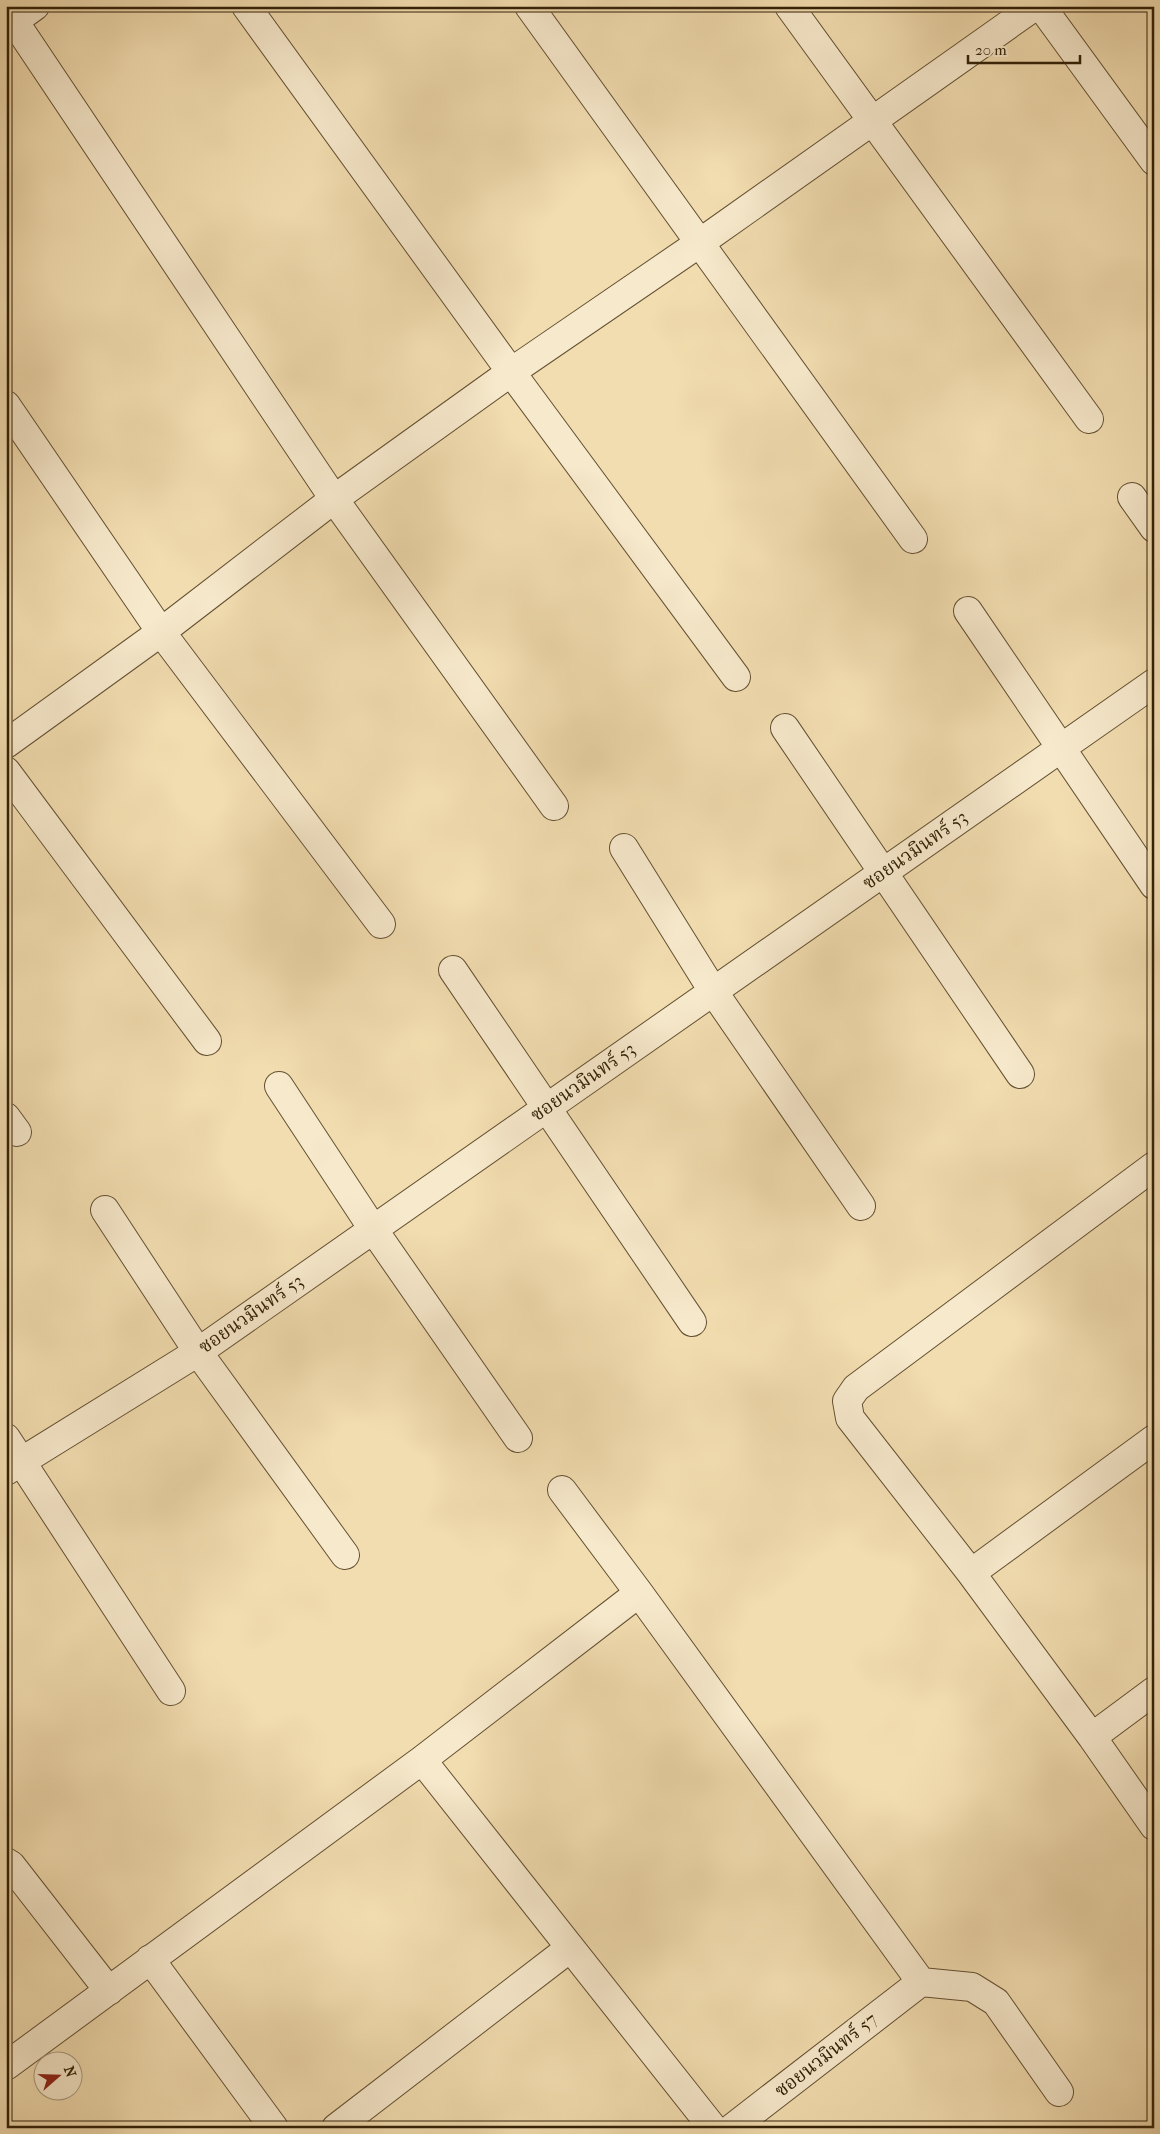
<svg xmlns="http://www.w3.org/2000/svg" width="1160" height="2134" font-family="'IM FELL French Canon','Noto Serif Thai',serif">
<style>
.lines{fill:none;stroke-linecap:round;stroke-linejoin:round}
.minor-casing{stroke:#635032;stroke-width:30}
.minor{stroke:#f7e9cc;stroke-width:28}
.labels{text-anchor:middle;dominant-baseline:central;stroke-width:5;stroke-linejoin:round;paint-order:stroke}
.street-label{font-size:19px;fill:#332108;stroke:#f7e9cc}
</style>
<rect width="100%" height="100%" fill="#f2ddb0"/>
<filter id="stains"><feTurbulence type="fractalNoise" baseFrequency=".004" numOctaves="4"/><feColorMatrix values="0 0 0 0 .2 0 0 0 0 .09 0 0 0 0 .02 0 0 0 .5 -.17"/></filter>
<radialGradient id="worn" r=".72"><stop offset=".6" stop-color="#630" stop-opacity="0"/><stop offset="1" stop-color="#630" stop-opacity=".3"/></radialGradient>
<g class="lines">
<g class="minor-casing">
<path id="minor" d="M246 6 511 372 736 677
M529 6 913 539
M789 6 1089 419
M1041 6 1154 161
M6 9 334 499 554 806
M6 27 35 6
M6 405 161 632 381 924
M1132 497 1154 528
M968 611 1154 885
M785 728 1020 1074
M6 744 161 632 334 499 511 372 701 242 1035 6
M6 771 207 1041
M624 848 713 991 861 1206
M453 970 692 1322
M279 1086 373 1229 518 1438
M6 1117 17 1132
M1154 1166 856 1388 847 1401 850 1418 971 1573 1092 1737 1154 1826
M105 1210 198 1352 345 1555
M6 1438 171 1691
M6 1471 198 1352 1154 683
M562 1490 639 1593 921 1982 972 1987 996 2002 1059 2092
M971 1573 1154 1439
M1092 1737 1154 1691
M422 1760 713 2128
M6 1862 11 1865 109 1991
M150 1959 274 2128
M6 2066 422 1760 639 1593
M336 2128 570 1948
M732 2128 921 1982"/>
</g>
<use href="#minor" class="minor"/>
</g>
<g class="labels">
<g class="street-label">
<text transform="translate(915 850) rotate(-35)">ซอยนวมินทร์ 53</text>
<text transform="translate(583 1082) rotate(-35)">ซอยนวมินทร์ 53</text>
<text transform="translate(251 1314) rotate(-35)">ซอยนวมินทร์ 53</text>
<text transform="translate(826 2055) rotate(-38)">ซอยนวมินทร์ 57</text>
</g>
</g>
<rect width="1160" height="2134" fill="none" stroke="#f2ddb0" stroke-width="25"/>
<rect x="8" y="8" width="1145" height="2119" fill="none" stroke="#332108" stroke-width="2.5"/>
<rect x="12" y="12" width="1135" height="2109" fill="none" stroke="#332108"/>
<g transform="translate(58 2076) rotate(70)"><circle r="24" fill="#f7e9cc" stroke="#a9997e"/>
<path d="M0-4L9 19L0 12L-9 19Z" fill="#8f2418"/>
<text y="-8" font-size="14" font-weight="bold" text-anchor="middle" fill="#332108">N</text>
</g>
<path d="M968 55v8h112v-8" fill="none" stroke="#332108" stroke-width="2.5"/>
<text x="975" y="55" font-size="15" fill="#332108" stroke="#f7e9cc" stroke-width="4" paint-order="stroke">20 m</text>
<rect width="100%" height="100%" filter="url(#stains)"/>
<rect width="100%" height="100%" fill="url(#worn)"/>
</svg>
